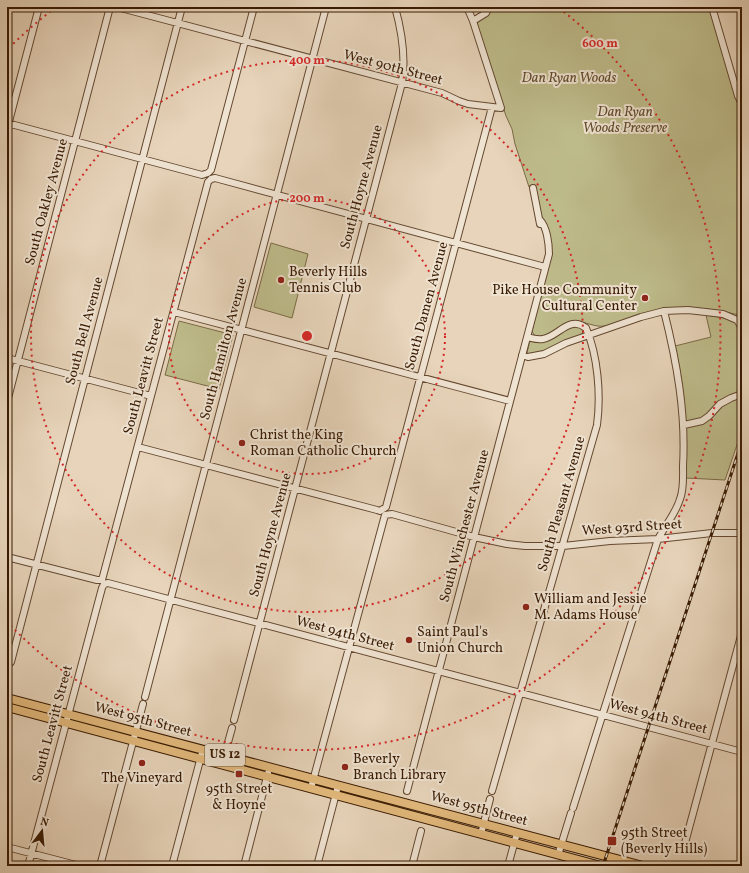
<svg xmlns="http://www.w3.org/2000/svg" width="749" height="873" font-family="Vollkorn,serif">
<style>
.green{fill:#bebb8a;stroke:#7b6a46}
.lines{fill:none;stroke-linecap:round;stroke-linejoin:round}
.minor-casing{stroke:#644830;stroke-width:8}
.major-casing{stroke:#381a02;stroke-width:10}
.minor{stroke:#efe3d2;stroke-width:6}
.major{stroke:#e4ba7d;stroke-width:8}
.rail-casing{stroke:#381a02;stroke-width:3}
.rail{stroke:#efe3d2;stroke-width:1.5;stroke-dasharray:4.5;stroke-linecap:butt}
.ring{fill:none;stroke:#d62828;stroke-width:2;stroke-dasharray:2 4}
.poi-dot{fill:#8f2418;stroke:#efe3d2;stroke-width:1.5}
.labels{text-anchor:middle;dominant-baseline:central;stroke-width:4;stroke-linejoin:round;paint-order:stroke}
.shield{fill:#efe3d2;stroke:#6f5640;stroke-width:1}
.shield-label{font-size:13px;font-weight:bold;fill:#381a02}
.street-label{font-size:14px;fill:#381a02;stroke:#efe3d2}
.park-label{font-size:14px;font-style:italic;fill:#604a2b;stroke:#efe3d2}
.poi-label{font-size:14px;fill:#381a02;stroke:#efe3d2;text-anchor:start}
.centre{fill:#d62828;stroke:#efe3d2;stroke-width:2}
.ring-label{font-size:12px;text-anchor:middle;font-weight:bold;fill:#d62828;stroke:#efe3d2;stroke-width:4;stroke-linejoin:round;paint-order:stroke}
</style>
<rect width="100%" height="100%" fill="#e7d4ba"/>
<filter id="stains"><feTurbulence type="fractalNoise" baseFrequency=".005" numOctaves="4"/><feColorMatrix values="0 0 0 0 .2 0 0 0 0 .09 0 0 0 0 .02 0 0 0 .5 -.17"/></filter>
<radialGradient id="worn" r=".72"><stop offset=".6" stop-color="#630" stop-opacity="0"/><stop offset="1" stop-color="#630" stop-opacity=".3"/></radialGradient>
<path class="green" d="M492 7H709L735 95 742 111V316C707 306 674 305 640 314 628 317 617 324 605 326 593 328 583 319 569 322 557 325 548 341 534 335L532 331 551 255 540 216 535 187H529L515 144 512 129 506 116 476 25 477 23 487 15Z
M271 243 308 254 292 318 254 307Z
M706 315 730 319 739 325 742 336V430L725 480 686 478C688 433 685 389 675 346L711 337Z
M179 321 233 335 219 389 165 375Z
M578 326 583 330 582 335 564 341 550 349 529 354 527 353 530 340 568 328Z"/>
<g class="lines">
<g class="minor-casing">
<path id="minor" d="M117 7 442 93 459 101 468 104 501 108 473 21 467 7
M712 7 738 96 742 104
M473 21 486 13 489 7
M7 123 202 175 208 173 211 170 254 7
M7 129 39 7
M533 188 540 224
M174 312 510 401
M522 355 528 357 544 354 566 343 641 317 664 311 688 310 723 314 737 320 742 328
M7 358 151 396
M7 402 110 7
M684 425 702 421 709 416 720 404 731 398 742 394
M138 447 377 510 380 511 386 507 492 107
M7 557 97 580H102L208 182 211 179 215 178 545 267
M11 662 182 7
M145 697 326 7
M234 720 402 83C406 57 402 32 395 7
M222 764 232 728
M311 788 385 515 392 514 474 537 507 544 525 546H563L610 541 658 539 712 533H742
M407 791 549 254C549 244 547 227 540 220
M492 791 597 425C601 395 598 356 586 328 569 315 559 336 543 339 537 340 532 338 527 337
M573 808 658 539C665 526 676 513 680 499 684 489 683 476 683 466 686 413 677 363 664 311
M481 834 490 799
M685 843 742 632
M7 847 80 866
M558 855 571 813
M28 866 102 588 104 584 108 583 742 752
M100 866 143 704
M172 866 203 749
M244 866 268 773
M317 866 338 786
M412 866 421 831
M508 866 517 833
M610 866 612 858"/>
</g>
<g class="major-casing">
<path id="major" d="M7 698 643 866
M7 707 601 866"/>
</g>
<use href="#minor" class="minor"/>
<use href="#major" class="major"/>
<g class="rail-casing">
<path id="rail" d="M603 866 742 441"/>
</g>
<use href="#rail" class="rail"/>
</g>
<g class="ring">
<circle cx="307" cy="336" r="138"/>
<circle cx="307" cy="336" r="276"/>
<path d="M9 48A414 414 0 0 1 55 8M559 8A414 414 0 1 1 9 624"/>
</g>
<g class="poi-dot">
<circle cx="281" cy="280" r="4"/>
<circle cx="645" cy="298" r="4"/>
<circle cx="242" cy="443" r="4"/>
<circle cx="526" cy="607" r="4"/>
<circle cx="409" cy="640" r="4"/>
<circle cx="142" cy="763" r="4"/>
<circle cx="345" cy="767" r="4"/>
<rect x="235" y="770" width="8" height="8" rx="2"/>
<rect x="607" y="836" width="10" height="10" rx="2"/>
</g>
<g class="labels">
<rect class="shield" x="205" y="744" width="40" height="22" rx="3"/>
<g class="shield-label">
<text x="225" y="755">US 12</text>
</g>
<g class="street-label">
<text transform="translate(393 68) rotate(15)">West 90th Street</text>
<text transform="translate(362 187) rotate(-75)">South Hoyne Avenue</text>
<text transform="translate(47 202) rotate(-75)">South Oakley Avenue</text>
<text transform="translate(427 306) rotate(-75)">South Damen Avenue</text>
<text transform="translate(85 331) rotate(-75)">South Bell Avenue</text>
<text transform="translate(224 349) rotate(-75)">South Hamilton Avenue</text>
<text transform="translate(144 376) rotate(-75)">South Leavitt Street</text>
<text transform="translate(562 504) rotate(-74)">South Pleasant Avenue</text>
<text transform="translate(465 526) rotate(-75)">South Winchester Avenue</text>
<text transform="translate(632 528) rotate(-4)">West 93rd Street</text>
<text transform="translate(271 535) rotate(-75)">South Hoyne Avenue</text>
<text transform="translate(345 634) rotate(15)">West 94th Street</text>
<text transform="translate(658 717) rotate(15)">West 94th Street</text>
<text transform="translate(143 720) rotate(15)">West 95th Street</text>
<text transform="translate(53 724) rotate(-75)">South Leavitt Street</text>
<text transform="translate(479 809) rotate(15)">West 95th Street</text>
</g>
<g class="park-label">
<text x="569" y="78">Dan Ryan Woods</text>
<text x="625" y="112">Dan Ryan<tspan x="625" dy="16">Woods Preserve</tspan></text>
</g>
<g class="poi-label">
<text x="289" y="272">Beverly Hills<tspan x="289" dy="16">Tennis Club</tspan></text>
<text x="637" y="290" text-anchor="end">Pike House Community<tspan x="637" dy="16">Cultural Center</tspan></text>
<text x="250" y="435">Christ the King<tspan x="250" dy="16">Roman Catholic Church</tspan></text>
<text x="534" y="599">William and Jessie<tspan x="534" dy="16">M. Adams House</tspan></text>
<text x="417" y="632">Saint Paul's<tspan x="417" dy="16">Union Church</tspan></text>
<text x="353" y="759">Beverly<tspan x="353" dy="16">Branch Library</tspan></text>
<text x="142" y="778" text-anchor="middle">The Vineyard</text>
<text x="239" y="789" text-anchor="middle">95th Street<tspan x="239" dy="16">&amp; Hoyne</tspan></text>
<text x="621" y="833">95th Street<tspan x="621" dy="16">(Beverly Hills)</tspan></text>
</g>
</g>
<circle cx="307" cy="336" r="6" class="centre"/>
<g class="ring-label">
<text x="600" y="47">600 m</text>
<text x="307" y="64">400 m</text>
<text x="307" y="202">200 m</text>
</g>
<rect width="749" height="873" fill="none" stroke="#e7d4ba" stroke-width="24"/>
<rect x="8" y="8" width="733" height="857" fill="none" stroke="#381a02" stroke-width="2"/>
<rect x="12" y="12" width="725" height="849" fill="none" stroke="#381a02"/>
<g transform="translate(42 831) rotate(16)" stroke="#efe3d2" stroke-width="3" paint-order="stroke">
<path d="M0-3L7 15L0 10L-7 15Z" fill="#381a02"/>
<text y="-6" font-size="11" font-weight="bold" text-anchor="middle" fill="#381a02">N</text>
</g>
<rect width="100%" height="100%" filter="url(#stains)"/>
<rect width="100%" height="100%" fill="url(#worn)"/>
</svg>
